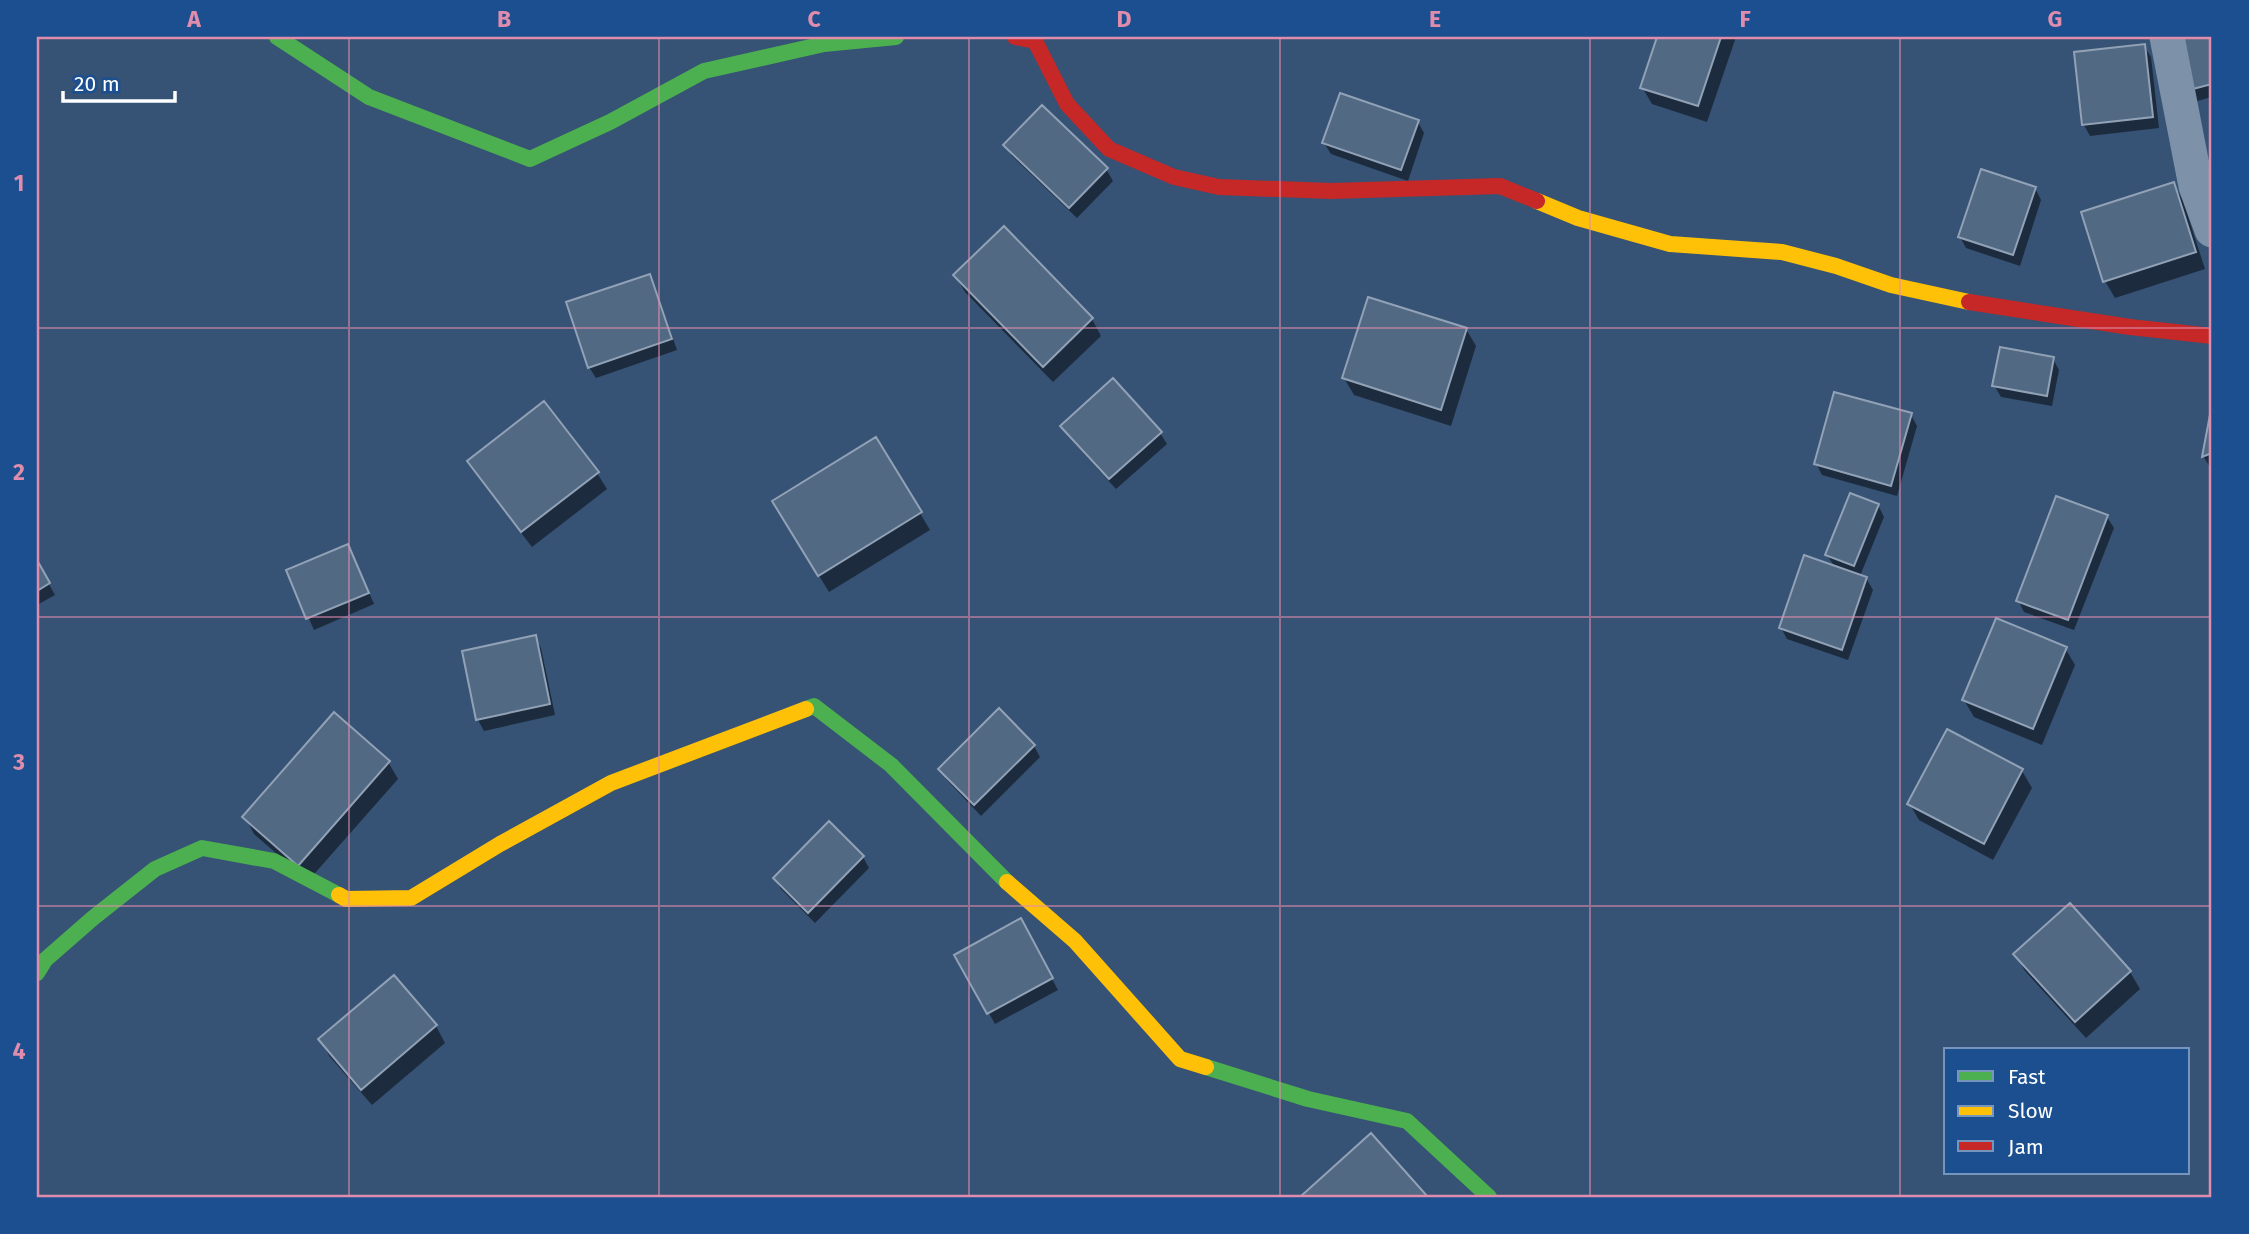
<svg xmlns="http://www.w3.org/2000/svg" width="2249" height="1234" font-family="'Fira Sans',sans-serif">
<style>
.shadow{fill:#0007}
.building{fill:#526984;stroke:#92a2b6;stroke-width:2}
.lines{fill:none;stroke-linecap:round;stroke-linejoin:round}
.street{stroke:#7d92a8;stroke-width:35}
.fast{stroke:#4caf50;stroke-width:16}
.slow{stroke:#ffc107;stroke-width:16}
.jam{stroke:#c62828;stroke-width:16}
.grid{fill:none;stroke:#e08cad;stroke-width:2;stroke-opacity:0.55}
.neatline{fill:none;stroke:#e08cad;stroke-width:2.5}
.grid-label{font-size:23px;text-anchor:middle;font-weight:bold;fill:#e08cad}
</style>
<rect width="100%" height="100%" fill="#365274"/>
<path class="shadow" d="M1659 37H1736L1707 122 1652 104 1642 87Z
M2178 37H2212V97L2197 101Z
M2144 46 2151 57 2159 128 2090 136 2084 125Z
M1418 122 1424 133 1408 181 1331 154 1324 143Z
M1005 145 1106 169 1113 181 1077 218 1012 156Z
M2174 184 2183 201 2205 269 2115 298 2105 281Z
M2035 188 2041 200 2020 266 1966 248 1960 237Z
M955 275 1092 319 1101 336 1053 382 965 292Z
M649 276 655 287 677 350 596 378 589 367Z
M1466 329 1476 346 1451 426 1354 395 1344 378Z
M2053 359 2059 370 2052 406 2001 397 1994 385Z
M2212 413V466L2210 467 2203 456Z
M1911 415 1917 426 1897 496 1822 475 1816 463Z
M1063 426 1160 433 1167 444 1116 489 1069 437Z
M876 439 930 530 829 592 784 518Z
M469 462 597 473 607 489 532 547 479 478Z
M1878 505 1884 517 1860 576 1866 578 1873 590 1848 660 1787 639 1781 628 1835 567 1827 555Z
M2107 517 2114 528 2074 630 2024 612 2018 600Z
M354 558 374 604 314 630 288 571Z
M37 563 55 595 37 605Z
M535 637 541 648 555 715 484 731 478 720 464 652Z
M2065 648 2075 665 2042 745 1974 717 1964 700Z
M1034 746 1040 757 981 816 947 780 940 769Z
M388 762 398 779 308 881 254 834 245 817Z
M2022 771 2032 788 1993 860 1919 820 1909 803Z
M829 824 863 857 869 868 815 923 781 889 775 878Z
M1020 921 1058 990 995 1024 957 955Z
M2015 954 2130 972 2140 989 2086 1038 2025 971Z
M394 977 436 1026 445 1043 372 1105 330 1057 320 1040Z
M1371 1136 1426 1197H1302Z"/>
<path class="building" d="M1657 37H1721L1698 106 1640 88Z
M2176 37H2212V84L2189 90Z
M2145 44 2153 117 2082 125 2074 52Z
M1340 93 1419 120 1401 170 1322 143Z
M1042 105 1108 168 1069 208 1003 145Z
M1981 169 2036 187 2013 255 1958 237Z
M2174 182 2196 252 2103 282 2081 212Z
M1004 226 1093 318 1043 367 953 275Z
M650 274 672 339 588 368 566 302Z
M1368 297 1467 328 1441 410 1342 378Z
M2000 347 2054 357 2047 396 1992 386Z
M1113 378 1162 432 1109 479 1060 426Z
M1834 392 1912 413 1891 486 1814 464Z
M544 401 599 472 521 532 467 461Z
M2212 404V453L2202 457Z
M876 437 922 512 818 576 772 501Z
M1850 493 1879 504 1854 566 1825 555Z
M2056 496 2108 515 2068 620 2016 601Z
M348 544 369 593 306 619 286 570Z
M1804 555 1867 577 1842 650 1779 628Z
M37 560 50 583 37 591Z
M1996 618 2067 647 2033 729 1962 700Z
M536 635 550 704 476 720 462 651Z
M999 708 1035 745 974 805 938 769Z
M334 712 390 761 298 866 242 817Z
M1947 729 2023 769 1984 844 1907 804Z
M829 821 864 856 808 913 773 878Z
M2070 903 2131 971 2075 1022 2013 954Z
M1021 918 1053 978 987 1014 954 955Z
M394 975 437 1025 361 1090 318 1039Z
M1371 1133 1428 1197H1300Z"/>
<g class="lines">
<path class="street" d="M2167 37 2196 186 2212 230"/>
<path class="fast" d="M277 37 369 97 530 159 610 122 704 71 824 44 896 37
M806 709 814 706 891 765 1007 882
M37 973 45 960 93 918 155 869 202 848 274 861 339 895
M1206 1067 1308 1099 1407 1121 1489 1197"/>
<path class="slow" d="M1537 201 1578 218 1670 244 1782 252 1836 266 1891 285 1969 302
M1007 882 1075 941 1180 1059 1206 1067
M339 895 346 899 411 898 500 844 611 783 806 709"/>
<path class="jam" d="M1015 37 1035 41 1067 104 1109 149 1174 177 1219 187 1331 191 1500 186 1537 201
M1969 302 2130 327 2212 336"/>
</g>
<path class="grid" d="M349 37V1197M659 37V1197M969 37V1197M1280 37V1197M1590 37V1197M1900 37V1197M37 328H2212M37 617H2212M37 906H2212"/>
<rect width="2249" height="1234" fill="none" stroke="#1b4f8f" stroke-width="77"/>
<rect x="1944" y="1048" width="245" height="126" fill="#1b4f8f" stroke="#7695bc" stroke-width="2"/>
<rect x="1958" y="1071" width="35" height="10" fill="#4caf50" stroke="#7695bc" stroke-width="2"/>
<text x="2008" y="1084" font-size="21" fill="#ffffff">Fast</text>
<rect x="1958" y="1106" width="35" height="10" fill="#ffc107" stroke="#7695bc" stroke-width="2"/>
<text x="2008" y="1118" font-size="21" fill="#ffffff">Slow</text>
<rect x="1958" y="1141" width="35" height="10" fill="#c62828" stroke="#7695bc" stroke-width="2"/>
<text x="2008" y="1154" font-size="21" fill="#ffffff">Jam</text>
<path d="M63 91v10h112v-10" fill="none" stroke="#ffffff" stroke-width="3.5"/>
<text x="74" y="91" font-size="21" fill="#ffffff" stroke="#1b4f8f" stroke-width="5" paint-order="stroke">20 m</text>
<rect x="38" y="38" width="2172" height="1158" class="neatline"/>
<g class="grid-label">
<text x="194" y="27">A</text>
<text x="504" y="27">B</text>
<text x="814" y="27">C</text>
<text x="1124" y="27">D</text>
<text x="1435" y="27">E</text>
<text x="1745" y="27">F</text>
<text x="2055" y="27">G</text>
<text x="19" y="191">1</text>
<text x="19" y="480">2</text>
<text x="19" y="770">3</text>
<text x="19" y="1059">4</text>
</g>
</svg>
